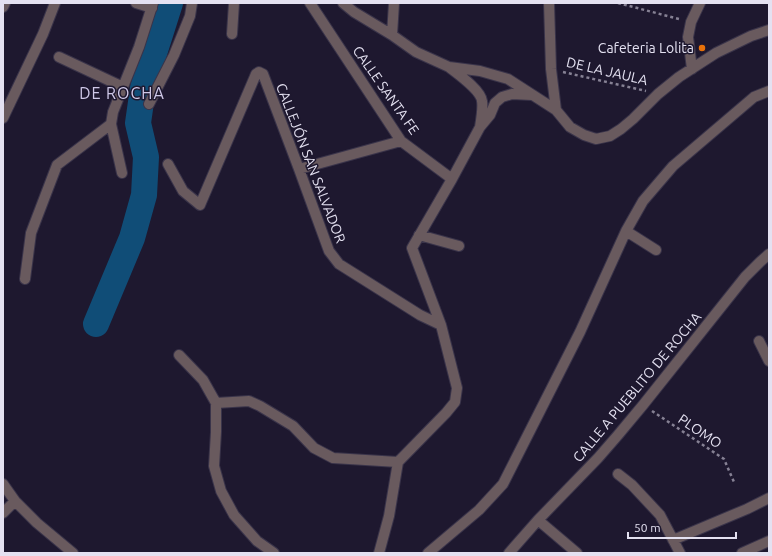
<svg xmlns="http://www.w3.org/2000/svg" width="772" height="556" font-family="Ubuntu,sans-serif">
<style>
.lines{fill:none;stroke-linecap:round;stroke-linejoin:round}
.river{stroke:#104d77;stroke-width:26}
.minor-casing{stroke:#3a344a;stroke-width:12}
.path{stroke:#868194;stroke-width:2.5;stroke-dasharray:3 3;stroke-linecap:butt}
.minor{stroke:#695a5e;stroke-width:10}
.food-dot{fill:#e8710a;stroke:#1e182f;stroke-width:1.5}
.labels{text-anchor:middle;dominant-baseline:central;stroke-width:3;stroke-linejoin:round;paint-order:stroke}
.poi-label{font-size:14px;fill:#e4e1f1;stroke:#1e182f;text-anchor:end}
.street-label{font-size:14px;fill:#e4e1f1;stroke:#1e182f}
.quarter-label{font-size:16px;letter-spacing:1px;fill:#cfc8e8;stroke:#1e182f}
</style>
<rect width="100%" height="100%" fill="#1e182f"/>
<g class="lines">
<path class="river" d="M96 324 132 238 144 195 146 157 138 123 143 88 170 3"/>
<g class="minor-casing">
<path id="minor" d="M136 3 152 8
M310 3 401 141 452 179
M343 3 354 12 392 35 416 52 449 67 480 71 508 79 556 110 570 127 584 135 596 139 610 136 621 129 633 119 658 94 679 77 716 53 751 36 769 30
M549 3 551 69 556 110
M3 7 5 3
M232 34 234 3
M392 35 394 3
M59 57 123 87
M449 67C458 74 481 90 482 101 483 107 481 121 480 127
M692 69 688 37 691 22 700 3
M149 104 174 55 190 16 192 3
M3 118 43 34 55 3
M168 164 183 191 200 205 256 74 259 72 263 74 299 169 329 251 339 264 420 315 441 325
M299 169 401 141
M122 173 111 124 113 112 139 47 153 3
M626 231 656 250
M419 235 459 246
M25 279 31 233 57 165 111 124
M759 341 769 361
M179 355 203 380 216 403V432L214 466 221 491 234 515 257 541 274 553
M216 403 249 401 260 406 293 426 314 448 333 458 398 462
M618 474 632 485 660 515 680 553
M3 484 15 501 37 523 73 553
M3 513 15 501
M538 520 577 553
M673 540 747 509 769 498
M379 553 389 516 398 462 446 413 455 402 457 388 441 325 412 248 452 179 480 127 490 115 495 103 502 97 512 94 532 95
M428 553 479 510 503 484 580 332 626 231 643 201 673 166 754 97 769 91
M509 553 538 520 598 458 618 435 643 405 745 277 760 262 769 254
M742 553 769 541"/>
</g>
<path class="path" d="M618 3 679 19
M563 72 646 91
M652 411 724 459 734 482"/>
<use href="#minor" class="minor"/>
</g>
<circle class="food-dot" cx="702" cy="48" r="4"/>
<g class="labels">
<g class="poi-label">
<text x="694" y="48">Cafeteria Lolita</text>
</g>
<g class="street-label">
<text transform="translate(607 71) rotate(13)">DE LA JAULA</text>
<text transform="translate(386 90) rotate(55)">CALLE SANTA FE</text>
<text transform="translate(311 163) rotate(69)">CALLEJÓN SAN SALVADOR</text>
<text transform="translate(637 387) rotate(-50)">CALLE A PUEBLITO DE ROCHA</text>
<text transform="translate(700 431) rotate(34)">PLOMO</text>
</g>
<g class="quarter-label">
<text x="122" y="93">DE ROCHA</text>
</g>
</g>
<rect width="772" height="556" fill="none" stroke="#e4e1f1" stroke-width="8"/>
<path d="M628 532v6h108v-6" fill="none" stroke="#e4e1f1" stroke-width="2"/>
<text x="634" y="532" font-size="12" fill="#e4e1f1" stroke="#1e182f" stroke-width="3" paint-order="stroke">50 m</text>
</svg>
